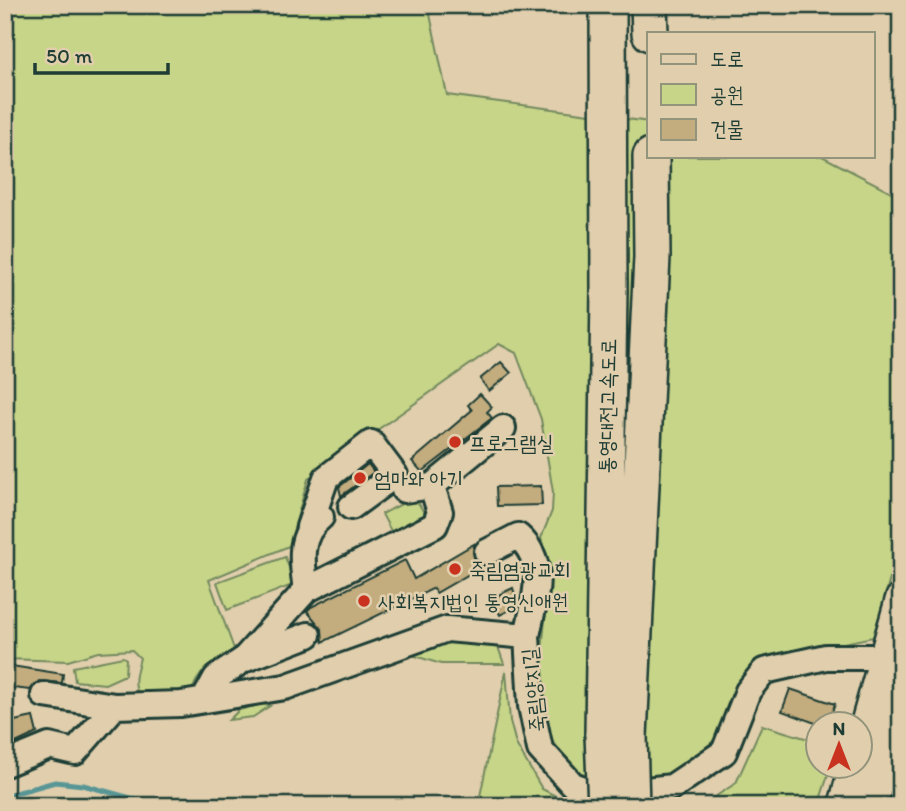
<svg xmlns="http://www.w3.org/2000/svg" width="906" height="811" font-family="Itim,'Poor Story',sans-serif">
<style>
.green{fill:#c7d588;stroke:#73895e;stroke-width:2}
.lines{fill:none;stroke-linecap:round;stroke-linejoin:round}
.stream{stroke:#599696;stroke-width:5}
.building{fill:#c3ac7e;stroke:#1f3d34;stroke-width:2}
.minor-casing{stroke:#1f3d34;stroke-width:30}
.major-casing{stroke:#1f3d34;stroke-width:35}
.highway-casing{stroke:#1f3d34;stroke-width:40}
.minor{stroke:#e0ceac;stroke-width:24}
.major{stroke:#e0ceac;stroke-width:30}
.highway{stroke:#e0ceac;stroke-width:35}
.highway-bridge-casing{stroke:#1f3d34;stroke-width:40;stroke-linecap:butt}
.highway-bridge{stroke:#e0ceac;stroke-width:35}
.poi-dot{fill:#c8321e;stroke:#e0ceac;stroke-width:2.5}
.labels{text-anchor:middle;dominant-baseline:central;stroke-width:5;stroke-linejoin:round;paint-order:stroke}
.street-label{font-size:21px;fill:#1f3d34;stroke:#e0ceac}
.poi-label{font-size:21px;fill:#1f3d34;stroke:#e0ceac;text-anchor:start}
</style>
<rect width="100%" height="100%" fill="#e0ceac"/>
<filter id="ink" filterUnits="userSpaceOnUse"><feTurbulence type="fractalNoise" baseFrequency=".0143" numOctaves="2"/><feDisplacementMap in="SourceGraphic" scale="14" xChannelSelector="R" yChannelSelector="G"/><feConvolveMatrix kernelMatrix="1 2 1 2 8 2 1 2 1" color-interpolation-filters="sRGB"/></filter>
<g filter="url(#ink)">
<path class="green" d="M5 5H428L447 95 649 122V156H822L901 197V541L873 637 795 653 720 735 675 774 655 782 613 781 573 771 545 742 538 691 550 569 541 538 552 511 553 492 541 419 516 353 499 344 308 479 289 546 209 580 234 649C215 661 196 671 191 695L142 699C131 687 136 673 140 658L132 650 98 652 68 661 5 659Z
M415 497 427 518 393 535 382 514Z
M285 557 295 584 227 610 217 582Z
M444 638 497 644 504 664H441L405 653Z
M123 657 126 659 125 675 105 684 75 681 73 667Z
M506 671 510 721 516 744 542 789 575 806H478Z
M262 704 270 706 253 717 229 720 239 710Z
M762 725 818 742V766H831L818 806H771L757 802 756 806H701L736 783Z"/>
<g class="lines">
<path class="stream" d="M5 796 55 782 83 785 160 806"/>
</g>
<path class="building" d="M501 362 511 373 489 391 480 379Z
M480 394 492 407 487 412 492 418 422 472 412 461 472 410 468 405Z
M368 464 374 472 341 496 339 487Z
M541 486 542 505 497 506 496 487Z
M474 544V558L483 566 436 593 434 588 323 642 322 629 307 611 311 607 405 560 414 579Z
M513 588 518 606 500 615 492 598Z
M5 665 63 674 62 683 39 681 30 690 5 687Z
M790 689 835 704 828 724H818L782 711Z
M33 717 37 733 5 748V723Z"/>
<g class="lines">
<g class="minor-casing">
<path id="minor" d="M404 490 432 486
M309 527 326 478 371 443 395 475 351 507
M487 552 518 536C549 563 534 600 527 636
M306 590C302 563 297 536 321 517
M243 660 306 590 435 525 440 512 432 486 503 428
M44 695 115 706 181 704 285 687 447 629 527 636 531 706 540 749 572 784 595 796 672 787 724 752 748 691 764 671 826 657H884
M204 700 216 678 243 660 308 635
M5 764 49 746 75 752 115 706"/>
</g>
<g class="major-casing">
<path id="major" d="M860 746 901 599
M844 806 855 766
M871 806 901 700"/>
</g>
<g class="highway-casing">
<path id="highway" d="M649 5 650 33
M603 735 609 290 608 5
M629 736 652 257 651 156"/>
</g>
<use href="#minor" class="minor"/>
<use href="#major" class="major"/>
<use href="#highway" class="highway"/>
<g class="highway-bridge-casing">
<path id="highway-bridge" d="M603 735 606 806
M629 736 631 806"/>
</g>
<use href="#highway-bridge" class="highway-bridge"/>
</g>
</g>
<g class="poi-dot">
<circle cx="455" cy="442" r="7"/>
<circle cx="360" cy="478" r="7"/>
<circle cx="455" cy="569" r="7"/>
<circle cx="364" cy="601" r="7"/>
</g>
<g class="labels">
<g class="street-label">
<text transform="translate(607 406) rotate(-89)">통영대전고속도로</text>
<text transform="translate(533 690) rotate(-96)">죽림양지길</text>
</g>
<g class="poi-label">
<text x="469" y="442">프로그램실</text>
<text x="374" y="478">엄마와 아기</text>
<text x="469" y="569">죽림염광교회</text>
<text x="378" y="601">사회복지법인 통영신애원</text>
</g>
</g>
<rect width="906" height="811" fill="none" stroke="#e0ceac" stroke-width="28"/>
<rect x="14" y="14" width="878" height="783" fill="none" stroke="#1f3d34" stroke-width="2.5" filter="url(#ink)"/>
<rect x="647" y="32" width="228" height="126" fill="#e0ceac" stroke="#93947c" stroke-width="2"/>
<rect x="661" y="54" width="35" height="10" fill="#e0ceac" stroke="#93947c" stroke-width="2"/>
<text x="710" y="66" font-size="21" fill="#1f3d34">도로</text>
<rect x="661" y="84" width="35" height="21" fill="#c7d588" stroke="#93947c" stroke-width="2"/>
<text x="710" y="102" font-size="21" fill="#1f3d34">공원</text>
<rect x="661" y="119" width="35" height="21" fill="#c3ac7e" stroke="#93947c" stroke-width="2"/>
<text x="710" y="136" font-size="21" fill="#1f3d34">건물</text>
<g transform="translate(839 745)"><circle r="33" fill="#e0ceac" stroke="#93947c" stroke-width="2"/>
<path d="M0-5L12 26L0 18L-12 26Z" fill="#c8321e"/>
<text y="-10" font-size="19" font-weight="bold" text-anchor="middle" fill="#1f3d34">N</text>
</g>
<path d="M35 63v10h133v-10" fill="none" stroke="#1f3d34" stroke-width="3.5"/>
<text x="46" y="63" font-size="21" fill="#1f3d34" stroke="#e0ceac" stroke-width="5" paint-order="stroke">50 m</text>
</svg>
